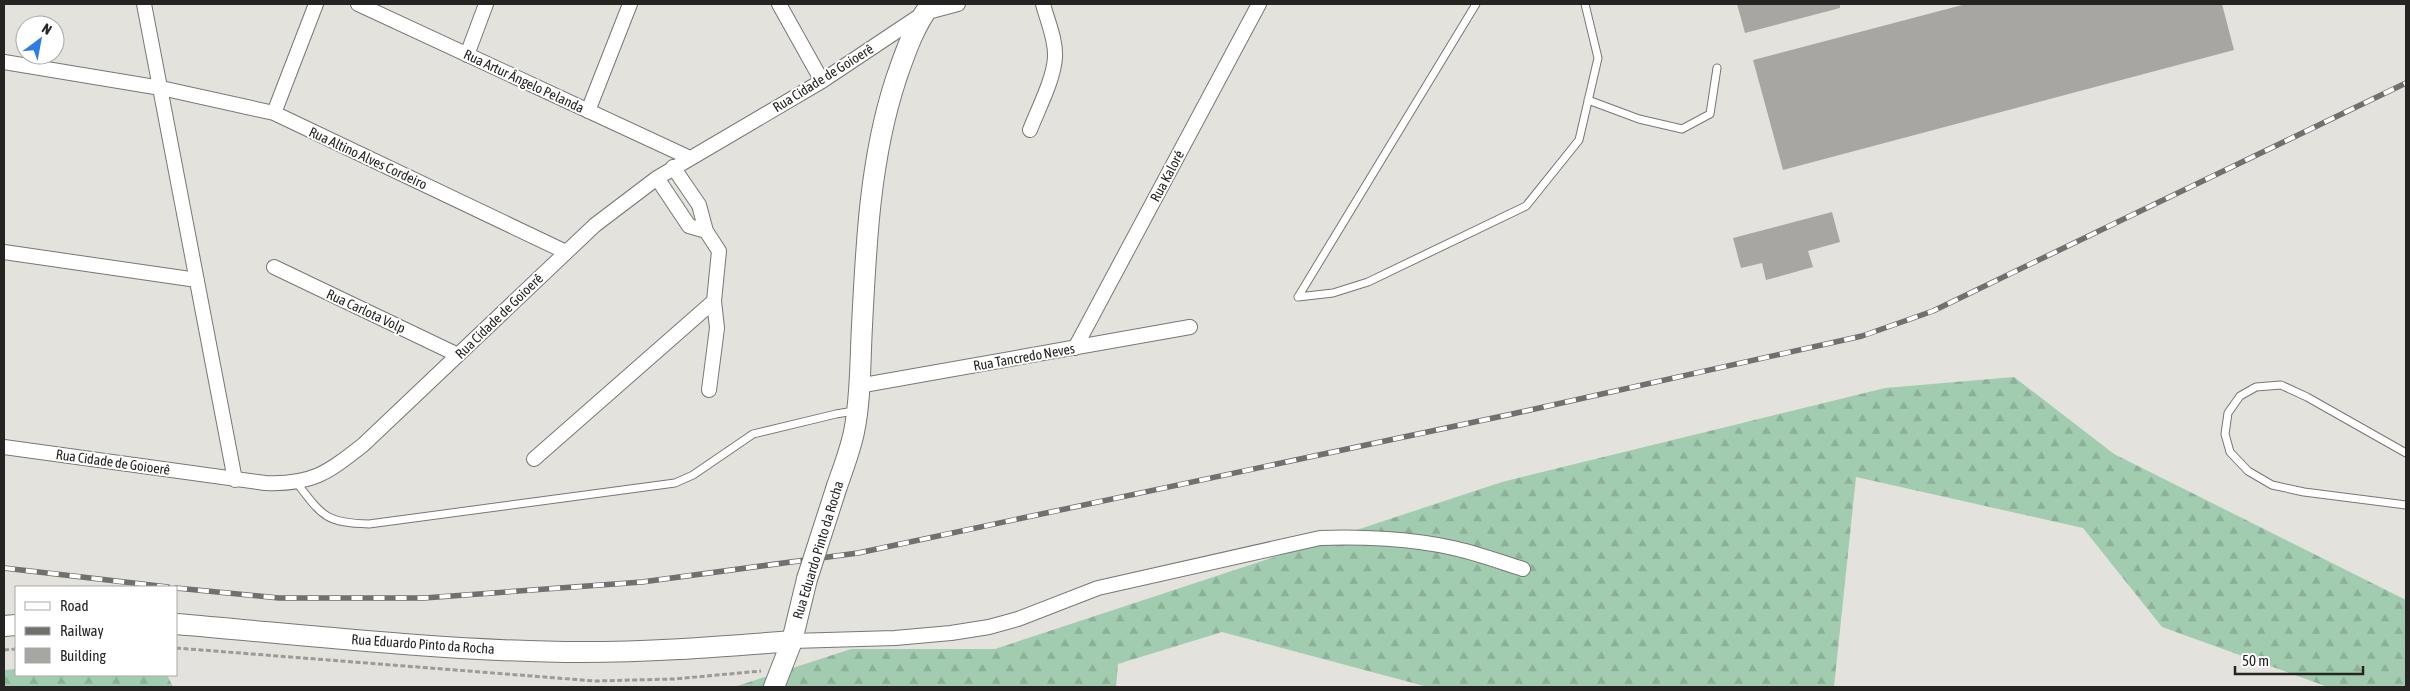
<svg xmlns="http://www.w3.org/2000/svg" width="2410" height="691" font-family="'Asap Condensed',sans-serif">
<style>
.forest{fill:url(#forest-firs)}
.building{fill:#a8a6a2}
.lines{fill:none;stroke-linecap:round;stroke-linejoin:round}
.lane-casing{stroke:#797773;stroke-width:9}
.street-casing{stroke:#797773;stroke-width:16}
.secondary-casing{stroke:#797773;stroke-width:22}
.path{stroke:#9c9b98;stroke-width:3;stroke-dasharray:5 2.5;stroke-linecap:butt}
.lane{stroke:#fff;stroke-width:7}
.street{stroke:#fff;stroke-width:14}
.secondary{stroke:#fff;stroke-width:20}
.rail-casing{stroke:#71706d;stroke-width:5.5}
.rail{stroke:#fff;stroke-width:4;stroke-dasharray:11;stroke-linecap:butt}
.secondary-bridge-casing{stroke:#797773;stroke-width:22;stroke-linecap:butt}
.secondary-bridge{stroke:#fff;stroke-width:20}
.labels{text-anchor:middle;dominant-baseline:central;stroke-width:4;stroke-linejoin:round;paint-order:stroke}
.street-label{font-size:14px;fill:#252423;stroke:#fff}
</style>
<defs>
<pattern id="forest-firs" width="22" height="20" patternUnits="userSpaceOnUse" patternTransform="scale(1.25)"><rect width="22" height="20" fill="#a2ccb0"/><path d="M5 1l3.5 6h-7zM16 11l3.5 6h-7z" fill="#8baf97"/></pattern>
</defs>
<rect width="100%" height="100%" fill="#e3e2dd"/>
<path class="forest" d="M2014 377 2114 454 2406 600V687H2328L2162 627 2083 528 1856 477 1834 687H1428L1222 632 1118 664 1116 687H734L851 649H995L1502 482 1885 388Z
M16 669V675H167L173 687H4V670Z"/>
<path class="building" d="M1737 4H1840V8L1745 33Z
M1966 4H2222L2234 50 1783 170 1753 60Z
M1832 212 1840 242 1808 251 1813 267 1766 280 1762 263 1741 268 1733 238Z"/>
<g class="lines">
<g class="lane-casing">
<path id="lane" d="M1588 100 1639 119 1682 129 1710 114 1717 68
M1298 297 1333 293 1368 282 1526 206 1579 140 1598 58 1585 4
M1298 297 1476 4
M2406 453 2307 397 2281 385 2256 387 2240 396 2228 413 2225 434 2230 452 2248 471 2272 485 2304 492 2406 505
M297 483C322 516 326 523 369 524L675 483 693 475 753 434 836 414 854 411"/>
</g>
<g class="street-casing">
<path id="street" d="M144 4 235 480
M358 4 690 158
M779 4 822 81
M467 55 486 4
M4 62 161 88 274 113 566 252
M588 111 630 4
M274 113 316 4
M1030 130C1038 109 1054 79 1055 57 1056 39 1047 20 1043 4
M673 167 699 205 706 231 719 251 714 301 717 328 709 390
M657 178 689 226 706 231
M4 252 197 280
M274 267 458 355
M1075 348 1259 4
M858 386 1190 327
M4 447 265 483C312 485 327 473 363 445L595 225 657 178 822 81 924 13 958 4
M534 459 714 301
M792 641 895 638 951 633 989 627 1018 619 1098 588 1320 538C1360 536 1414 539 1453 548 1477 553 1500 562 1523 569"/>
</g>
<g class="secondary-casing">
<path id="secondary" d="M837 486C843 469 850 451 854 432 861 398 860 361 862 326 866 244 870 158 896 79 905 53 914 26 931 4
M176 624C306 635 436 650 565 652 641 653 717 647 792 641
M4 626 16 625
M774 687 792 641 807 579"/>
</g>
<path class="path" d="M176 648 595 681 674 679 761 671
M4 650 16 649"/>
<use href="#lane" class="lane"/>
<use href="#street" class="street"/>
<use href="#secondary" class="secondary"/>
<g class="rail-casing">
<path id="rail" d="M4 568 168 587
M176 588 279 598H424L642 582 858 553 1512 414 1862 336 1933 311 2406 83"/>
</g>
<use href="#rail" class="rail"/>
<g class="secondary-bridge-casing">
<path id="secondary-bridge" d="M807 579 837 486"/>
</g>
<use href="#secondary-bridge" class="secondary-bridge"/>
</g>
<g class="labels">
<g class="street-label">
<text transform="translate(823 78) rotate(-32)">Rua Cidade de Goioerê</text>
<text transform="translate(524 81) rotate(25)">Rua Artur Ângelo Pelanda</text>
<text transform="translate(368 158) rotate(25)">Rua Altino Alves Cordeiro</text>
<text transform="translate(1167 176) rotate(-62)">Rua Kaloré</text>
<text transform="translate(366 311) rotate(25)">Rua Carlota Volp</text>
<text transform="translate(499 316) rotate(-44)">Rua Cidade de Goioerê</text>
<text transform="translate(1024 357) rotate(-10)">Rua Tancredo Neves</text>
<text transform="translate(113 462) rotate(8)">Rua Cidade de Goioerê</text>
<text transform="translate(818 550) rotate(-73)">Rua Eduardo Pinto da Rocha</text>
<text transform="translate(423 644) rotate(4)">Rua Eduardo Pinto da Rocha</text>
</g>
</g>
<rect width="2410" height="691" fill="none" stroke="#252423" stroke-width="10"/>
<rect x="15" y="586" width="162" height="90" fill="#ffffff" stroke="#a8a7a7"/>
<rect x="25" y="602" width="25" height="8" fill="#ffffff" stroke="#a8a7a7"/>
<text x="60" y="611" font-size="15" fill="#252423">Road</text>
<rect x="25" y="627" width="25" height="8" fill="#71706d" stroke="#a8a7a7"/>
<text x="60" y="636" font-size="15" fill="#252423">Railway</text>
<rect x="25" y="648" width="25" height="15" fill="#a8a6a2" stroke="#a8a7a7"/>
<text x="60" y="661" font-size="15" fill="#252423">Building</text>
<g transform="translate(40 40) rotate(32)"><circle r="24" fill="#ffffff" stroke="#a8a7a7"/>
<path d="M0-4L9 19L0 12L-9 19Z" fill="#2f7be7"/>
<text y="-8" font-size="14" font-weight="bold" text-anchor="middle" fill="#252423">N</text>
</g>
<path d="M2235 666v8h128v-8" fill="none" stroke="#252423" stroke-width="2.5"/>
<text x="2242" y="666" font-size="15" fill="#252423" stroke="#ffffff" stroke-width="4" paint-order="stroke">50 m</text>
</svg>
